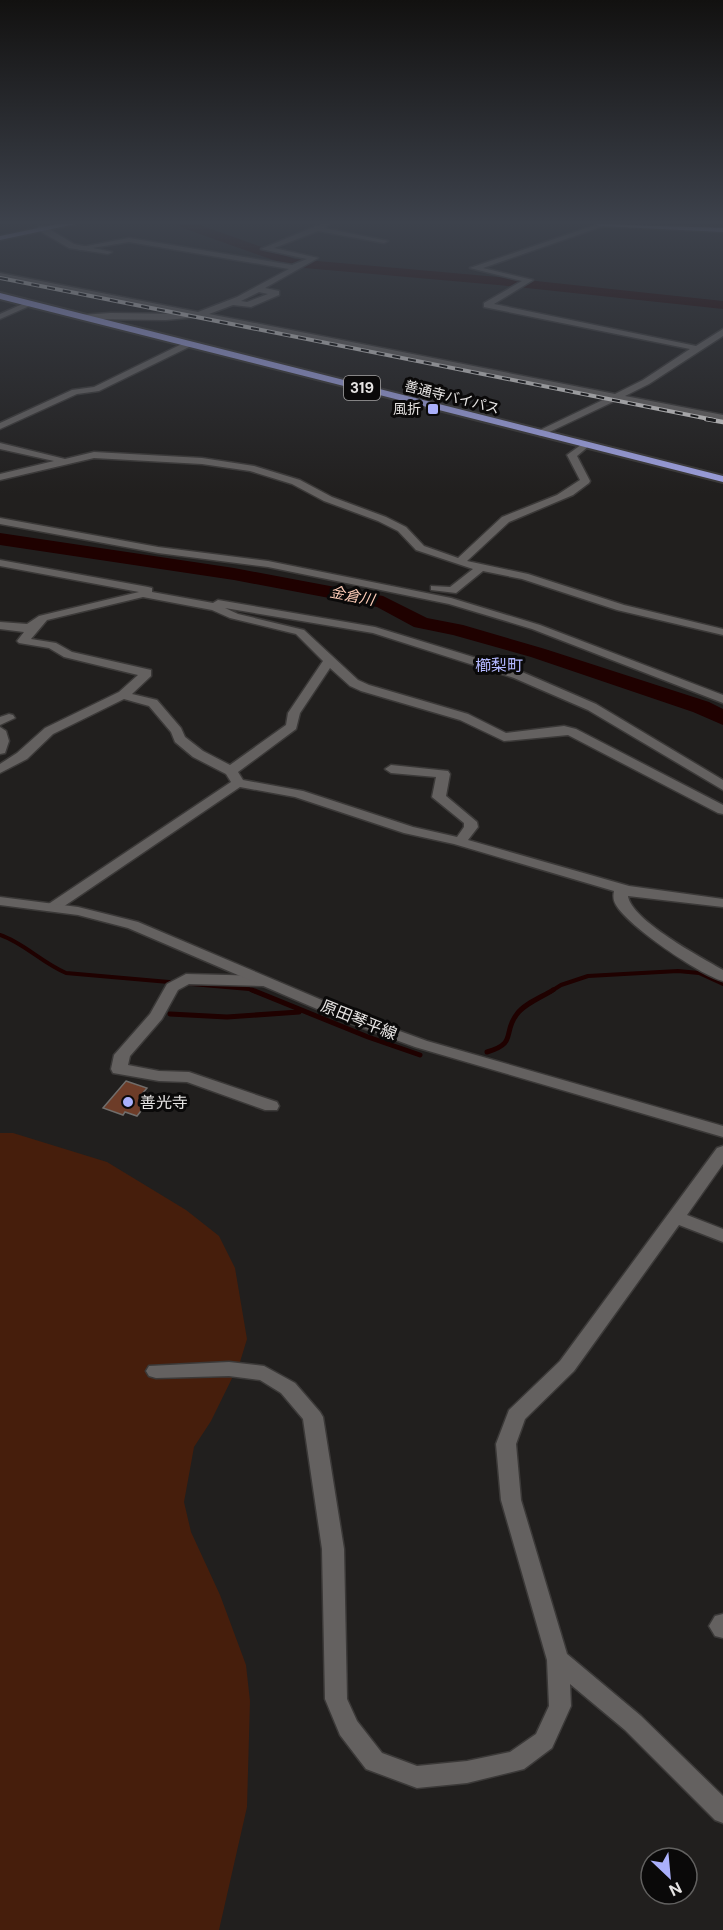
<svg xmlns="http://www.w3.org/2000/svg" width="723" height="1930" font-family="'DM Sans','Noto Sans JP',sans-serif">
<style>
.green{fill:#461e0c}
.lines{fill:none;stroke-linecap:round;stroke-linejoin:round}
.stream-far1{stroke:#1f0100;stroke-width:4}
.stream{stroke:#1f0100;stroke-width:5}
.river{fill:#1f0100;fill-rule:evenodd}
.building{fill:#6d3c28;stroke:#706d6b;stroke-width:1.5}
.minor-casing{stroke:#3b3938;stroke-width:3}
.tertiary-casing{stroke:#3b3938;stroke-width:3}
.secondary-casing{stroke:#3b3938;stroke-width:3}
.primary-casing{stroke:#3b3938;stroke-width:3}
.trunk-casing{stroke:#3b3938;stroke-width:4}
.minor{fill:#646160;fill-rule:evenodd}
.tertiary{fill:#646160;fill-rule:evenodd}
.secondary{fill:#646160;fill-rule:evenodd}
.primary{fill:#8f90be;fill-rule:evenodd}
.trunk{fill:#9da0de;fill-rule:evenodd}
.rail-far1-casing{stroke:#d1cfce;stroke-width:4}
.rail-casing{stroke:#d1cfce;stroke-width:4.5}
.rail-far1{stroke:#0a0909;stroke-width:2;stroke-dasharray:8;stroke-linecap:butt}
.rail{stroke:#0a0909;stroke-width:3;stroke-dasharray:10;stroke-linecap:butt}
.poi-dot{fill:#aab0fb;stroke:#0a0909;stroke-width:2}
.labels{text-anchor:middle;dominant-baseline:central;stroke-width:6;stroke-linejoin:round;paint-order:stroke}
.far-street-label{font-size:14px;fill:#e6e4e3;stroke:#0a0909}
.far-poi-label{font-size:14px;fill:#e6e4e3;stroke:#0a0909;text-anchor:end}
.shield{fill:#0a0909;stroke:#a4a2a2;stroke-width:1.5}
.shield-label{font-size:15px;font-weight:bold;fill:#e6e4e3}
.far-water-label{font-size:15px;font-style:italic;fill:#ffcdb8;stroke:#0a0909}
.far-quarter-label{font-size:16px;fill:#b3b8ff;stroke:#0a0909}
.street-label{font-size:16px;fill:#e6e4e3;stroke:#0a0909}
.poi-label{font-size:16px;fill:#e6e4e3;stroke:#0a0909;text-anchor:start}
</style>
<rect width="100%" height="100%" fill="#211f1e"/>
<path class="green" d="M0 1133H13L107 1162 186 1210 219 1236 235 1268 247 1339 240 1362 211 1421 194 1447 184 1502 191 1532 220 1595 246 1665 250 1701 247 1807 219 1930H0Z"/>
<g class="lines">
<path class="stream-far1" d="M0 935C24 943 42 963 66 973L249 989 256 992
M550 992 561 985 588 976 678 971 699 973 723 984"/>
<path class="stream" d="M252 990 368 1037 420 1055
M170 1014 227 1017 299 1012
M487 1052C518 1043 502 1033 517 1014 524 1004 542 997 553 990"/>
<path class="river" d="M179 224H197L295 259 498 277 723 301V309L498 285 293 267 180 227Z
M0 533 234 568 383 596 427 618 463 625 545 649 709 702 723 709V725L693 712 531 657 453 635 414 627 377 607 234 580 0 545Z"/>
</g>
<path class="building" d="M126 1081 147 1088 142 1094 152 1097 137 1116 125 1112 123 1115 103 1108Z"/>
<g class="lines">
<g class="minor-casing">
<path id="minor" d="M321 224H330L324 228 388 241 384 243 318 231 274 248 318 258 265 288 279 291V295L251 307 233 305 209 314 615 394 643 380 690 349 484 307V303L522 281 470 268 598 224H609L483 268 533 280 494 304 696 346 723 329V336L649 384 625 396 723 415V421L617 400 541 436 538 435V431L607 398 198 317 166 320 83 319 79 317 80 315 111 313 184 314 0 277V273L198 312 237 297 289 269 129 242 80 250 76 248 129 238 292 265 307 259 261 249ZM259 292 268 294 247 302 241 301Z
M27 302 34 304 0 319V314Z
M188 341 192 344 191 346 99 391 77 394 0 429V423L72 390 94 387Z
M585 442 590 445 577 456 590 481 589 483 573 495 509 522 467 561 528 574 624 605 723 629V635L617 610 522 579 483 571 456 593 431 590V586L450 587 473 569 416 550 398 531 378 521 324 501 292 484 250 471 202 464 94 458 0 480V474L54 461 0 449V443L65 459 94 452 202 458 254 466 300 480 332 497 386 517 406 527 424 546 458 558 502 517 557 495 580 480 567 455Z
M0 518 158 547 268 561 451 598 540 625 723 695V703L532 629 449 604 268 567 158 553 0 524Z
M0 560 148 587 152 588V592L213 603 218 600 375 627 522 672 596 704 723 780V790L588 710 514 678 373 633 225 608 238 614 304 630 358 680 369 685 468 714 506 733 564 726 576 729 723 805V814L718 813 568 735 504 741 460 720 361 691 350 686 330 668 300 713 296 729 238 772 243 780 303 791 413 827 457 837 464 827V823L432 797 436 777 391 773 385 769 391 765 448 771 450 774 446 796 477 822 478 827 468 840 629 886 723 899V907L628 896C631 920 702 958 723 970V981C700 975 628 926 616 905 613 900 613 896 614 891L454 844 404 833 295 797 240 787 57 911H47L45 908 47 905 231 782 226 774 193 757 175 742 171 732 149 706 124 699 53 734 27 759 0 773V764L17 753 45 728 119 692 138 675 64 657 49 648 19 643 17 641 24 632 0 629V622L27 624 39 616 139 592 0 566ZM143 597 212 610 230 618 296 634 323 661 288 713 286 725 230 765 203 751 185 737 181 728 157 700 132 694 151 676V670L72 652 56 643 31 639 47 620Z
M9 714 13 715 15 718 0 725V717Z
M0 727 6 731 9 741 5 753 0 754Z
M186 974 263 976 271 981 263 986 189 984 178 990 162 1019 130 1056 128 1065 159 1071 189 1072 277 1102 279 1106 277 1110H265L187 1082 159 1081 113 1073 111 1069 114 1055 150 1014 167 984Z
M723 1146V1164L687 1215 723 1229V1242L679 1225 574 1371 525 1419 516 1444 521 1500 567 1654 641 1716 723 1796V1823L715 1820 625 1730 570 1684 571 1706 552 1748 524 1769 467 1783 417 1788 366 1769 340 1735 325 1699 322 1549 303 1419 281 1393 260 1380 229 1376 156 1378 149 1376 146 1371 149 1366 229 1362 264 1366 295 1383 320 1412 323 1417 344 1549 347 1699 357 1721 382 1753 417 1766 467 1761 510 1752 536 1734 549 1706 547 1660 501 1500 496 1444 509 1410 560 1361 717 1148Z
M723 1614V1638L715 1636 709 1626 715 1616Z"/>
</g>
<g class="tertiary-casing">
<path id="tertiary" d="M38 226H44L74 244 112 252 108 254 69 248 38 230Z"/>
</g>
<g class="secondary-casing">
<path id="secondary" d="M0 897 78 907 138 922 364 1018 427 1041 723 1126V1137L415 1047 352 1024 128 928 78 915 0 905Z"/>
</g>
<g class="primary-casing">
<path id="primary" d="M58 224H75L0 240V236Z
M596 224 723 228V232L600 226Z"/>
</g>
<g class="trunk-casing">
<path id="trunk" d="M0 293 723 476V482L0 299Z"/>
</g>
<use href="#minor" class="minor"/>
<use href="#tertiary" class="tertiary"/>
<use href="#secondary" class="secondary"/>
<use href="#primary" class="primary"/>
<use href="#trunk" class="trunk"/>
<g class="rail-far1-casing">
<path id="rail-far1" d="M0 278 714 420"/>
</g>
<g class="rail-casing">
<path id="rail" d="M706 419 723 422"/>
</g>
<use href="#rail-far1" class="rail-far1"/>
<use href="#rail" class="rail"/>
</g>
<linearGradient id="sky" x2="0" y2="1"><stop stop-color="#121110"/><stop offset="0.45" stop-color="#3d424c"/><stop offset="1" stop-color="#3d424c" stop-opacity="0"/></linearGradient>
<rect width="723" height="494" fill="url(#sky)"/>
<g class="poi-dot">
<rect x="427" y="403" width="12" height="12" rx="3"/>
<circle cx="128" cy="1102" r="6"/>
</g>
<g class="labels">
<g class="far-street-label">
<text transform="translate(452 397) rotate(14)">善通寺バイパス</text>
</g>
<g class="far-poi-label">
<text x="421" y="409">風折</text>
</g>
<rect class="shield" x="344" y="376" width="36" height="24" rx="4.5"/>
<g class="shield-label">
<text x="362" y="388">319</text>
</g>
<g class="far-water-label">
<text transform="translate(352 596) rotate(11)">金倉川</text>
</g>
<g class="far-quarter-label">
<text x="499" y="665">櫛梨町</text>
</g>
<g class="street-label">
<text transform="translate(359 1020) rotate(22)">原田琴平線</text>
</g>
<g class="poi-label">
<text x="140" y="1102">善光寺</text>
</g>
</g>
<g transform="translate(669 1876) rotate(154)"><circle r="28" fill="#0a0909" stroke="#626160" stroke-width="1.5"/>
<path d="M0-4.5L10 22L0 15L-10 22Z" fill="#aab0fb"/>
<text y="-9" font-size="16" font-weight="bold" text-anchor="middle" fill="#e6e4e3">N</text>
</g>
</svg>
